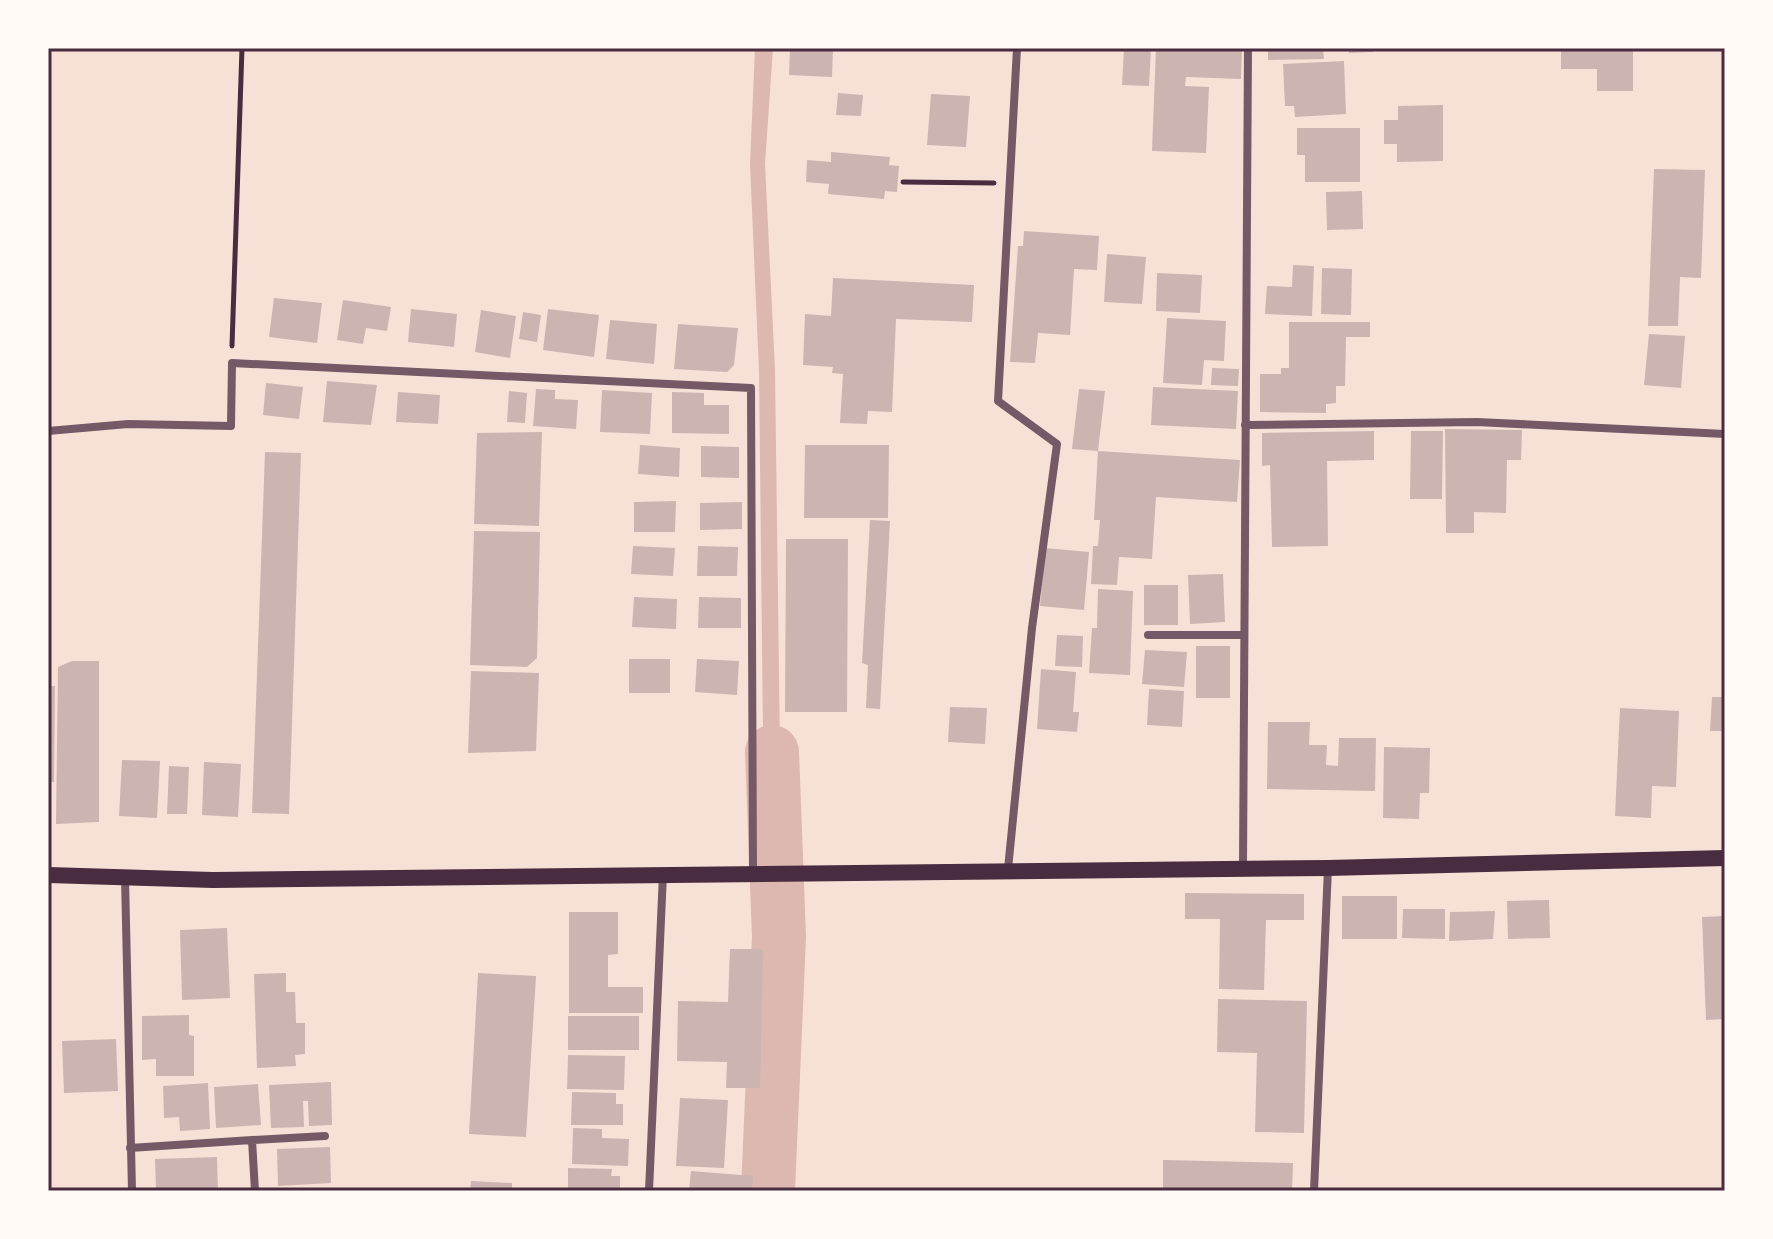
<svg xmlns="http://www.w3.org/2000/svg" width="1773" height="1239" font-family="Quicksand,sans-serif">
<style>
.water{fill:#dcb8b0}
.lines{fill:none;stroke-linecap:round;stroke-linejoin:round}
.river{stroke:#dcb8b0;stroke-width:54}
.building{fill:#ccb4b1}
.path{stroke:#4a2c40;stroke-width:5}
.minor{stroke:#755966;stroke-width:8}
.secondary{stroke:#4a2c40;stroke-width:16}
.neatline{fill:none;stroke:#4a2c40;stroke-width:3}
</style>
<rect width="100%" height="100%" fill="#f7e1d7"/>
<path class="water" d="M755 48H773L765 164 775 370 781 826 764 828 759 372 750 164Z"/>
<g class="lines">
<path class="river" d="M768 1191 779 937 772 752"/>
</g>
<path class="building" d="M790 48H833L832 77 789 75Z
M1124 48H1151L1149 86 1122 85Z
M1156 48H1242L1241 79 1186 77 1185 86 1209 87 1206 153 1152 151Z
M1268 48H1323L1324 59 1268 60Z
M1348 48H1373V52L1349 53Z
M1561 48 1633 49V91H1597V69H1561Z
M1344 61 1346 114 1295 117 1294 106H1285L1283 64Z
M838 93 863 95 861 116 836 115Z
M931 94 970 96 966 147 927 145Z
M1443 105V161L1397 162V144H1384V120H1398V106Z
M1297 128H1360V182H1305V155H1297Z
M831 152 890 157 889 165 899 166 897 192 885 191 884 199 828 194 829 184 806 182 807 160 831 162Z
M1654 169 1705 170 1701 278 1680 277 1678 326H1648Z
M1362 191 1363 229 1327 230 1326 192Z
M1024 231 1099 236 1097 270 1074 269 1070 335 1038 333 1035 363 1010 362 1018 246H1023Z
M1107 254 1146 257 1142 304 1104 302Z
M1293 265 1314 266 1312 316 1265 314 1267 286 1292 287Z
M1322 268 1352 269 1351 315 1321 314Z
M1157 273 1202 275 1200 313 1156 311Z
M833 278 974 285 972 322 896 319 892 412 868 411 867 424 840 423 843 374 832 373 833 367 803 365 805 314 831 316Z
M274 298 322 303 317 343 269 337Z
M343 300 391 307 387 331 366 328 363 344 337 340Z
M411 309 457 314 454 347 408 342Z
M548 309 599 315 594 357 543 350Z
M481 310 516 316 510 358 475 352Z
M523 312 541 315 537 342 519 339Z
M1167 318 1226 321 1224 361 1204 360 1202 385 1163 383Z
M610 320 657 324 654 364 606 359Z
M1289 322H1370V337H1346L1345 386H1336V403L1326 404V413L1260 412V374H1281V368H1289Z
M678 324 738 328 734 365 727 372 674 369Z
M1649 334 1685 336 1681 388 1644 385Z
M1212 368 1239 369 1238 386 1211 385Z
M327 381 377 385 371 425 323 422Z
M266 383 303 387 299 419 263 415Z
M1153 387 1238 391 1236 429 1151 425Z
M536 389 555 390V399L578 400 576 429 533 426Z
M1079 389 1105 391 1098 451 1240 460 1237 502 1156 497 1152 559 1119 557 1117 585 1091 584 1093 546H1098L1100 520H1094L1098 451 1072 449Z
M602 390 652 393 650 434 600 432Z
M509 391 527 393 525 423 507 422Z
M398 392 440 395 438 424 396 422Z
M672 392 704 393V405H729V434L672 433Z
M1445 429 1522 430 1521 460H1507L1506 513 1474 512V533H1446Z
M1374 431V460L1327 461 1328 546 1272 547 1270 465 1262 466V433Z
M1411 431H1443L1442 499H1410Z
M542 432 539 526 474 524 477 433Z
M640 445 680 448 679 477 638 474Z
M805 445H889L888 518H804Z
M701 446 739 447V478L701 477Z
M265 452 301 453 289 814 252 813Z
M676 501 675 532H634V502Z
M742 502V529L700 530V503Z
M870 520 890 521 880 709 866 708 868 665 862 663Z
M474 531 540 532 537 658 527 667 470 665Z
M786 539H848L847 712H785Z
M633 546 675 548 673 576 631 574Z
M698 546 738 547 737 576H697Z
M1045 548 1089 552 1084 610 1040 606Z
M1223 574 1225 622 1190 624 1188 575Z
M1144 585H1178V625H1144Z
M1098 589 1133 591 1130 675 1089 673 1092 628H1097Z
M634 597 677 599 676 629 632 627Z
M699 597 741 598V628H698Z
M1057 635 1083 636 1082 667 1055 666Z
M1196 646H1230V698H1196Z
M1145 650 1187 652 1184 687 1142 684Z
M629 659H670V693H629Z
M697 659 739 661 737 695 695 692Z
M72 661H99V822L56 824 58 667Z
M1041 669 1076 672 1073 712H1079L1077 732 1037 729Z
M471 671 539 673 536 751 468 753Z
M48 686H55L54 782H48Z
M1149 689 1184 691 1182 727 1147 725Z
M1712 697H1725V731H1710Z
M950 707 987 708 985 744 948 742Z
M1620 708 1679 711 1676 787 1652 786 1651 818 1615 816Z
M1268 722H1310L1309 745H1327L1326 765 1338 766 1339 738H1376L1375 791 1267 789Z
M1384 747 1430 748 1429 793H1420L1419 819 1383 818Z
M122 760 160 761 157 818 119 816Z
M204 762 241 764 238 817 202 815Z
M169 766 189 767 187 814H167Z
M1185 893 1304 894V920H1266L1264 990 1219 989 1220 919H1185Z
M1342 896H1397V939H1342Z
M1549 900 1550 938 1508 939 1507 901Z
M1403 909H1445V939L1402 938Z
M1495 911 1493 939 1449 941 1450 912Z
M569 912H618V954L608 955V987H643V1013H569Z
M1725 916V1019L1706 1020 1702 917Z
M227 928 230 998 182 1000 180 930Z
M730 949H763L760 1088H726L727 1062 677 1061 678 1001 728 1002Z
M286 973V992H295L296 1023H305V1054L295 1055 296 1066 257 1068 254 974Z
M478 973 536 976 526 1137 469 1134Z
M1218 999 1307 1001 1304 1133 1255 1132 1257 1053 1217 1052Z
M189 1015V1035L194 1036V1076H156V1059L142 1060V1016Z
M568 1016H639V1050H568Z
M116 1039 118 1091 64 1093 62 1041Z
M568 1055 625 1056 624 1090 567 1089Z
M331 1082 332 1125 309 1126 308 1101H303L304 1127 271 1128 269 1085Z
M208 1083 210 1129 180 1131 179 1117 164 1118 163 1086Z
M258 1084 261 1125 216 1128 214 1087Z
M572 1092 616 1093V1104H623V1125H571Z
M680 1098 728 1100 724 1168 676 1166Z
M573 1128 602 1129V1138L629 1139 628 1166 572 1164Z
M330 1147 331 1183 278 1186 277 1149Z
M217 1157 218 1191H156L155 1159Z
M1163 1160 1293 1163 1292 1191H1163Z
M568 1168 612 1169 611 1176H620V1191H568Z
M691 1171 753 1176 752 1191H689Z
M471 1181 512 1183V1191H470Z"/>
<g class="lines">
<path class="path" d="M903 182 994 183
M232 346 242 48"/>
<path class="minor" d="M1245 425 1477 422 1725 434
M48 431 128 424 231 426 232 363 751 388 753 872
M1148 635H1244
M1243 866 1248 48
M1008 869 1032 628 1057 444 998 401 1017 48
M125 878 132 1191
M252 1140 325 1136
M130 1148 252 1140 255 1191
M649 1191 663 874
M1314 1191 1328 868"/>
<path class="secondary" d="M48 875 213 880 1328 868 1725 858"/>
</g>
<rect width="1773" height="1239" fill="none" stroke="#fffaf5" stroke-width="100"/>
<rect x="50" y="50" width="1673" height="1139" class="neatline"/>
</svg>
